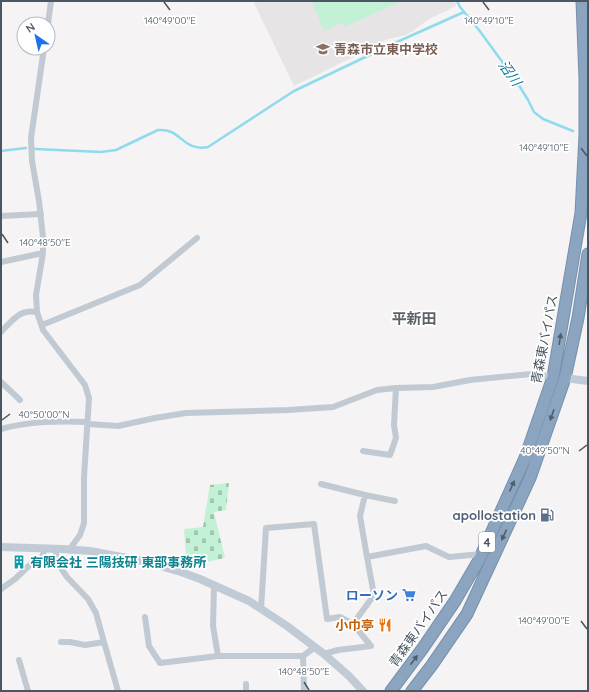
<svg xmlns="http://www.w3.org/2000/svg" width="589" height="692" font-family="Quicksand,'Noto Sans JP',sans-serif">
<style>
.education{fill:#e6e4e5}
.cemetery{fill:url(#cemetery-stones)}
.pitch{fill:#c3f1d5}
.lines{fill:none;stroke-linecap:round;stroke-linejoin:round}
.stream{stroke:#90daee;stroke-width:2.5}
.highway-casing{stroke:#7690ad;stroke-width:13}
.street{stroke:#c1cad2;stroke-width:6}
.secondary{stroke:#c1cbd6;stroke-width:8}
.highway{stroke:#8ba5c1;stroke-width:11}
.oneway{fill:#505e6b}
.ticks{fill:none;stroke:#4a5661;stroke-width:1.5}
.labels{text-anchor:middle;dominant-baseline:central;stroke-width:3.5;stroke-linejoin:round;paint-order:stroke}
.shield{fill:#fff;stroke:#808990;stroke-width:1}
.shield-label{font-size:12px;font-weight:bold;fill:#4a5661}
.education-label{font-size:13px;font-weight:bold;fill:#785e54;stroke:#fff;text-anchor:start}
.street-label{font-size:13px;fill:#4a5661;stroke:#fff}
.service-label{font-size:13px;font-weight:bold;fill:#4e5e75;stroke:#fff;text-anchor:end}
.culture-label{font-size:13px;font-weight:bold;fill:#0d838f;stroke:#fff;text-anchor:start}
.shop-label{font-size:13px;font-weight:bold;fill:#366cbe;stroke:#fff;text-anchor:end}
.food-label{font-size:13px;font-weight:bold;fill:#c56008;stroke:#fff;text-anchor:end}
.water-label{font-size:14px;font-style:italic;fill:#0c7c9b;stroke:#fff}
.quarter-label{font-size:15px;font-weight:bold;fill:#5f6368;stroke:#fff}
.ticks-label{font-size:10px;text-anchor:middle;fill:#4a5661;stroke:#fff;stroke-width:3.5;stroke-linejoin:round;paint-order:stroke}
</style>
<defs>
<pattern id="cemetery-stones" width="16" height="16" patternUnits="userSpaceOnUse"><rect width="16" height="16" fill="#c3f1d5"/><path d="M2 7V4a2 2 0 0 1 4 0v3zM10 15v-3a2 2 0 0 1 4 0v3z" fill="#a0c6b0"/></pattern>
</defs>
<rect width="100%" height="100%" fill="#f5f3f3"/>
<path class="education" d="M253 1H455L456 6 429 19 407 35 388 39 349 59 294 86Z"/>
<path class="cemetery" d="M229 483 226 510 214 512 225 558 197 564 195 554 186 555 184 529 203 527 210 485Z"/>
<path class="pitch" d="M312 1H402L344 27 341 22 324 31Z"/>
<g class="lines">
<path class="stream" d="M457 1 460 7 479 30 517 82 528 100 534 112 543 119 573 131
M35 149 101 152 116 150 158 130C182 128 182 152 208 147L294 91 397 42 464 12
M1 151 26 148"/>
<g class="highway-casing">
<path id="highway" d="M391 691 423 648 455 601 479 560 525 458 553 377 581 213 585 135V79L582 1
M412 691 432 665 467 614 530 478 565 378 578 318 588 254"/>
</g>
<path class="street" d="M48 24 51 1
M44 48 31 138 32 161 39 201 43 237V253L36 295 37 312 43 330 85 385 89 398 84 477V523L80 535 69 550
M1 216 41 214
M1 262 43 253
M42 325 140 285 197 238
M1 332C8 325 17 313 27 312 30 311 34 312 37 312
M1 382 20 400
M88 424 118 426 155 418 186 413 288 410 333 407 377 390 396 388 433 387 470 380 531 374 554 377
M1 429C29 421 59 421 88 422
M363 451 390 455 396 438 394 425 396 388
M321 484 365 495 395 501
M56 549V557L59 565 67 577 88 599 96 613 104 642 118 691
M367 557 426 546 449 557 482 554
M214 585 213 626 218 656
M1 589 15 579 33 562 42 557 45 549
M261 609 266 528 314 524 327 619 340 617 353 624 371 646 338 650 324 654
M145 617 149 646 160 663 218 656H303L315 647
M353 624 374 595 367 557 360 516 365 495
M61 642H70L85 645 104 642
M303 656 304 691
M19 660 28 691
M246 691V684"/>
<path class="secondary" d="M565 378 588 381
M1 547 63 549 90 551 143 561 181 572 200 579 249 601 287 626 324 654 349 676 363 691"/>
<use href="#highway" class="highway"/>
</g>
<defs><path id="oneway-solid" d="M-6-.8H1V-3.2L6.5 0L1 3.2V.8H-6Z"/></defs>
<g class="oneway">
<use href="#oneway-solid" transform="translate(560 339) rotate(-81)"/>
<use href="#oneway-solid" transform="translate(552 415) rotate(109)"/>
<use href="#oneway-solid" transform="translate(512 486) rotate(-66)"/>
<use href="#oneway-solid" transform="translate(504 535) rotate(115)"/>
<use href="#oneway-solid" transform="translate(414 660) rotate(-53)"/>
</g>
<path class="ticks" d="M164 2 170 10M483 2 489 10M581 148 587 156M2 234 8 243M2 420 10 414M579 451 587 445M581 621 587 629M304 682 309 690"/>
<defs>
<g id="school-bare" transform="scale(1.08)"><path d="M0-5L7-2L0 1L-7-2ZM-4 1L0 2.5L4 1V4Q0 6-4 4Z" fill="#8d6e63" stroke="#fff" stroke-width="2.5" paint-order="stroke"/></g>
<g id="fuel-bare" transform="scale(1.08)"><path d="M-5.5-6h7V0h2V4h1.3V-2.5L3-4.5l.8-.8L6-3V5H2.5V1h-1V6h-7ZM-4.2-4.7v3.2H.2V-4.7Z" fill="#5c6f8a" stroke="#fff" stroke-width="2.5" paint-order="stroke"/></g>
<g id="building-bare" transform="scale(1.08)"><path d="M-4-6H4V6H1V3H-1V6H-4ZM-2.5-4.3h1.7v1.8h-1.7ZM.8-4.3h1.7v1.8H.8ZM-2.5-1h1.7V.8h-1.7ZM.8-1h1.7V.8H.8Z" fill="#0f9aa8" stroke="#fff" stroke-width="2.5" paint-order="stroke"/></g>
<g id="supermarket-bare" transform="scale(1.08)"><path d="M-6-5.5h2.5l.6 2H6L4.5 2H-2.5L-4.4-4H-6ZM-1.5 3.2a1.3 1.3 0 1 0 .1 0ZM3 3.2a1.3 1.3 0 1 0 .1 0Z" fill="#3f7fe0" stroke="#fff" stroke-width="2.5" paint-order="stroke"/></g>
<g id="restaurant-bare" transform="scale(1.08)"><path d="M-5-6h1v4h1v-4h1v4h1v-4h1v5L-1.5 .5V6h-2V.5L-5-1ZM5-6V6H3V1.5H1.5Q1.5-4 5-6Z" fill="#e8710a" stroke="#fff" stroke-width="2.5" paint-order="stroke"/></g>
</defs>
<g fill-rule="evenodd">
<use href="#school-bare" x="323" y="49"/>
<use href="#fuel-bare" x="547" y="515"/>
<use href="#building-bare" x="19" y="562"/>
<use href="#supermarket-bare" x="409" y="595"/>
<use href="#restaurant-bare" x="385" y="625"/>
</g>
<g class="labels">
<rect class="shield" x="479" y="532" width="16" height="20" rx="3"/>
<g class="shield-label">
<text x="487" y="542">4</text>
</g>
<g class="education-label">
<text x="334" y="49">青森市立東中学校</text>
</g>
<g class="street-label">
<text transform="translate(544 339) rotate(-79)">青森東バイパス</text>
<text transform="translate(418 628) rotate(-55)">青森東バイパス</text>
</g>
<g class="service-label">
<text x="536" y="515">apollostation</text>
</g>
<g class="culture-label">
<text x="30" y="562">有限会社 三陽技研 東部事務所</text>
</g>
<g class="shop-label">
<text x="398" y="595">ローソン</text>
</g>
<g class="food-label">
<text x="374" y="625">小巾亭</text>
</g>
<g class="water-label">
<text transform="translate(510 73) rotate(55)">沼川</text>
</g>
<g class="quarter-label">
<text x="414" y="318">平新田</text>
</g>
</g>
<g class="ticks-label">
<text x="170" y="24">140°49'00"E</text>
<text x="489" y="24">140°49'10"E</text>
<text x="544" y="151">140°49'10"E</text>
<text x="45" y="246">140°48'50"E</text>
<text x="44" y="418">40°50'00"N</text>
<text x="545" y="454">40°49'50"N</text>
<text x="544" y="624">140°49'00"E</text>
<text x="304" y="675">140°48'50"E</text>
</g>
<rect width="589" height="692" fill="none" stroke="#4a5661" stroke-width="4"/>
<g transform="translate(36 36) rotate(326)"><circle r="19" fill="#ffffff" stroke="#b7bbc0"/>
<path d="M0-3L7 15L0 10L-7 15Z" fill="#1a73e8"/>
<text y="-6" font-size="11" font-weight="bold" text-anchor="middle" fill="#4a5661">N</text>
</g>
</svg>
